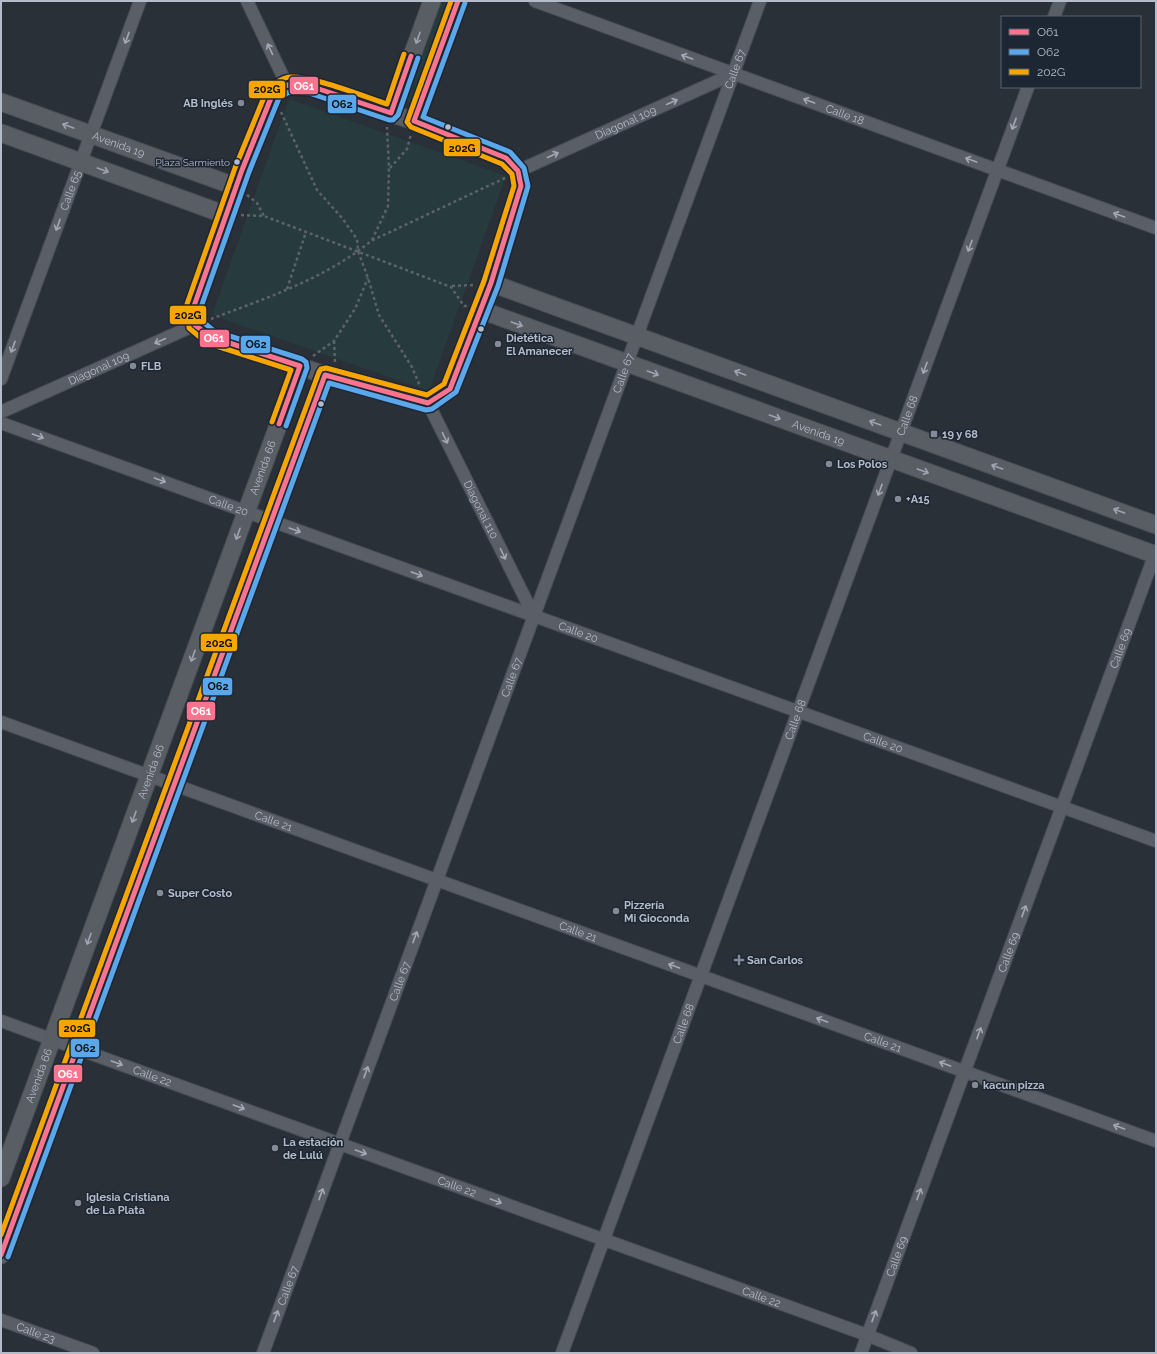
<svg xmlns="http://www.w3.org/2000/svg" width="1157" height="1354" font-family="Raleway,sans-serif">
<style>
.green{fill:#273a3e}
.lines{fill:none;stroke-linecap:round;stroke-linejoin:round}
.street-casing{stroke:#484c53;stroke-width:14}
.secondary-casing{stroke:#484c53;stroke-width:19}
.path{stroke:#5d636a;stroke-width:2.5;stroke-dasharray:3 3;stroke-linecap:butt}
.street{stroke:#5a5e66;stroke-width:12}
.secondary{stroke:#595d64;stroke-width:17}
.bus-1-casing{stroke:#1d2633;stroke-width:8}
.bus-2-casing{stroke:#1d2633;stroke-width:8}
.bus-3-casing{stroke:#1d2633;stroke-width:8}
.bus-1{stroke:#fc738d;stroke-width:5}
.bus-2{stroke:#5aa8eb;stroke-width:5}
.bus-3{stroke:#f7a600;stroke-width:5}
.oneway{stroke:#a2a9b5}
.oneway2{stroke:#9da4b0}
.poi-dot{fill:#848b96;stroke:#1d2633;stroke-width:1.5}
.bus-dot{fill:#b4bcc9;stroke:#1d2633;stroke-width:1.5}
.labels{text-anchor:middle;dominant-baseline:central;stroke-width:3;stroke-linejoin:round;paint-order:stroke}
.bus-label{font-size:10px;fill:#b4bcc9;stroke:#1d2633;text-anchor:end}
.street-label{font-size:11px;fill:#b4bcc9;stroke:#1d2633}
.poi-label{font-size:11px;font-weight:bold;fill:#b4bcc9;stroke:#1d2633;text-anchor:start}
.line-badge{stroke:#1d2633;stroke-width:1.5}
.badge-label{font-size:11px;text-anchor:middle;font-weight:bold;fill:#fff}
.pale-badge-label{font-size:11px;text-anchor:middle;font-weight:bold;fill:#111}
</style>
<rect width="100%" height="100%" fill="#2a3038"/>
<path class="green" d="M438 1H454L418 99 409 103 404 94Z
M289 99 506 176 429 391 212 315Z"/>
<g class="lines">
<g class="street-casing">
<g id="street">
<path d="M247 1 287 85"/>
<path id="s1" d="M535 1 1156 228"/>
<path d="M1054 17 1060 1"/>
<path id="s2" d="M518 171 733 74"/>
<path id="s3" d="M1 379 140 1"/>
<path id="s4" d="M428 403 534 616"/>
<path id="s5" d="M1 412 195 325"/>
<path id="s6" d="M1 423 1156 841"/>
<path id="s7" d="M1 722 1156 1141"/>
<path id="s8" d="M1 1021 867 1335 911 1353"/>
<path id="s9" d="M1 1320 93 1353"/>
<path id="s10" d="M263 1353 760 1"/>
<path id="s11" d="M562 1353 1028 87"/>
<path id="s12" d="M861 1353 1156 551"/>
</g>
</g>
<g class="secondary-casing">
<g id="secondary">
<path d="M287 85 310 86 414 121 506 158 518 171 521 186 491 283 450 389 428 403 325 375 211 337 195 325 194 306 242 170 273 93Z"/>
<path id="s13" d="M1 102 237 187"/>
<path d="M391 113 432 1"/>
<path d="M414 121 458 1"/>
<path d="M1 133 226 215"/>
<path d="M491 283 1156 525"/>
<path id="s14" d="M481 310 1156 555"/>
<path id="s15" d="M1 1178 300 366"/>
<path d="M1 1255 325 375"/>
</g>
</g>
<path class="path" d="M281 112 317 190 342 218 357 239 358 251 368 278 379 315 412 367 420 386
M390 168 407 149 411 134
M247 195 257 203 264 216
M241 215 264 216 451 287 464 306H467
M372 240 388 206 389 168 387 127
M452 286 475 285
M287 289 306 232
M211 319C266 298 325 279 371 241L505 178
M334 341 335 362
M313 356 334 341 355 309 368 278"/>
<use href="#street" class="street"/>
<use href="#secondary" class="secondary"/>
<g class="bus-1-casing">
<path id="bus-1" d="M279 424 300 366 211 337 195 325 194 306 242 170 273 93 287 85 310 86 391 113 411 56
M1 1255 325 375 428 403 450 389 491 283 521 186 518 171 506 158 414 121 458 1"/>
</g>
<g class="bus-2-casing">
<path id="bus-2" d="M286 426 307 368 306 362 302 359 214 331 202 321 201 307 249 172 279 98 289 92 309 93 389 120H393L398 115 418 58
M8 1257 329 383 426 410 432 409 456 392 498 286 528 186 524 168 510 152 423 117 465 3"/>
</g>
<g class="bus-3-casing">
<path id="bus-3" d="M272 422 291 370 207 343 189 328 187 304 235 168 267 90C270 86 279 80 285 78 304 72 365 97 387 104L404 54
M1 1235 319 372 321 369 326 368 427 395 444 384 484 281 514 186 512 174 502 164 411 127 407 122 451 1"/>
</g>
<use href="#bus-1" class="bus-1"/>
<use href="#bus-2" class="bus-2"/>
<use href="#bus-3" class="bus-3"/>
</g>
<defs><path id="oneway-shaft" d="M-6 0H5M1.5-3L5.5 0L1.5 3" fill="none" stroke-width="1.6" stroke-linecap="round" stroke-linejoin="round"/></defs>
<g class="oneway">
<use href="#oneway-shaft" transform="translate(127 38) rotate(110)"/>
<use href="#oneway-shaft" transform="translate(270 49) rotate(-115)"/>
<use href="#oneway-shaft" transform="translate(687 57) rotate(-160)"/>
<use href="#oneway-shaft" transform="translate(809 101) rotate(-160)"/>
<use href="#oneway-shaft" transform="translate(672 102) rotate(-24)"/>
<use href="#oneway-shaft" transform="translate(1014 124) rotate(110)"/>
<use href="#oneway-shaft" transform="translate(553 155) rotate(-24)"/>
<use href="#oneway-shaft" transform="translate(971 160) rotate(-160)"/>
<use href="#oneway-shaft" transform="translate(1119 215) rotate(-160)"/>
<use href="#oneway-shaft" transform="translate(58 225) rotate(110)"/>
<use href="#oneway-shaft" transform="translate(970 246) rotate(110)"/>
<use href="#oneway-shaft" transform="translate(160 341) rotate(156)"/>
<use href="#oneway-shaft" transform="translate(13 347) rotate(110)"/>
<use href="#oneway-shaft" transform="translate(925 368) rotate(110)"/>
<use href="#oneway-shaft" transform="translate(38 436) rotate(20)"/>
<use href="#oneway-shaft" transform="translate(445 438) rotate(64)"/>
<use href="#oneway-shaft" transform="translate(160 480) rotate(20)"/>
<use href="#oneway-shaft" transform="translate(880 490) rotate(110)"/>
<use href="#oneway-shaft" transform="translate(295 530) rotate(20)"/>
<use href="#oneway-shaft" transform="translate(503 554) rotate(64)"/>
<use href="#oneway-shaft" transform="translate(417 574) rotate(20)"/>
<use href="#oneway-shaft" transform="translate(1024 911) rotate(-70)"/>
<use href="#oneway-shaft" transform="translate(415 937) rotate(-70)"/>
<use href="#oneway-shaft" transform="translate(674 966) rotate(-160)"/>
<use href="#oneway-shaft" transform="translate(822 1020) rotate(-160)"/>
<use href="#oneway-shaft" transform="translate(979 1033) rotate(-70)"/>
<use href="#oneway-shaft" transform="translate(117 1063) rotate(20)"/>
<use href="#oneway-shaft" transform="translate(945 1064) rotate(-160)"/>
<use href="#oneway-shaft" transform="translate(366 1072) rotate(-70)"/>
<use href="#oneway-shaft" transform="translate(239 1107) rotate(20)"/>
<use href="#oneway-shaft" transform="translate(1119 1127) rotate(-160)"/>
<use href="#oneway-shaft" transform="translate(361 1152) rotate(20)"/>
<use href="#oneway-shaft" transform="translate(321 1194) rotate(-70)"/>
<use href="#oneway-shaft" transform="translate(919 1194) rotate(-70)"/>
<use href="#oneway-shaft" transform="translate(496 1201) rotate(20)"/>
<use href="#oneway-shaft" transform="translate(276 1316) rotate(-70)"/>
<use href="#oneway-shaft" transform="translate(874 1316) rotate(-70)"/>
</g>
<g class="oneway2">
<use href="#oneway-shaft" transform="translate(418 38) rotate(110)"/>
<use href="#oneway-shaft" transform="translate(68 126) rotate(-160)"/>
<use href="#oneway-shaft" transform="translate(103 170) rotate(20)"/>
<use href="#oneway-shaft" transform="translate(517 324) rotate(20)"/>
<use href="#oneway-shaft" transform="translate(653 373) rotate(20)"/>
<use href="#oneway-shaft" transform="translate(740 373) rotate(-160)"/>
<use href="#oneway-shaft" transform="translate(775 417) rotate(20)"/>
<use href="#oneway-shaft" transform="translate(875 423) rotate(-160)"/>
<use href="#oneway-shaft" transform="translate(997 467) rotate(-160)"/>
<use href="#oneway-shaft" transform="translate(923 471) rotate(20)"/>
<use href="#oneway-shaft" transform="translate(1119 511) rotate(-160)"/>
<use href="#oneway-shaft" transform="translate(238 534) rotate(110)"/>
<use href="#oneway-shaft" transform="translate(193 656) rotate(110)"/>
<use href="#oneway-shaft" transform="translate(134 817) rotate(110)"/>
<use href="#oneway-shaft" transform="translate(89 939) rotate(110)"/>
</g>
<g class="poi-dot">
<circle cx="241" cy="103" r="4"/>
<circle cx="498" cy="344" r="4"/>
<circle cx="133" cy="366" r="4"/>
<rect x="930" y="430" width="8" height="8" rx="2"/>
<circle cx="829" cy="464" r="4"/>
<circle cx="898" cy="499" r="4"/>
<circle cx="160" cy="893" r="4"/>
<circle cx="616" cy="911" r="4"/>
<path d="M737 954h4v4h4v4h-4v4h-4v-4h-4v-4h4z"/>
<circle cx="975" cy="1085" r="4"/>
<circle cx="275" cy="1148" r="4"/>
<circle cx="78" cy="1203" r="4"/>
</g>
<g class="bus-dot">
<circle cx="448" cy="127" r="3.5"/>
<circle cx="237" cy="162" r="3.5"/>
<circle cx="481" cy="329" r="3.5"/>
<circle cx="321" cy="404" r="3.5"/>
</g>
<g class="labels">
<g class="bus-label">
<text x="230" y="162">Plaza Sarmiento</text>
</g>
<g class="street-label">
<text stroke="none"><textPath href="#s10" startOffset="1368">Calle 67</textPath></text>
<text stroke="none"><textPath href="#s1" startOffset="330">Calle 18</textPath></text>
<text stroke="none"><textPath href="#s2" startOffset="118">Diagonal 109</textPath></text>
<text stroke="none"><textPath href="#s13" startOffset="125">Avenida 19</textPath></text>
<text stroke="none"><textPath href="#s3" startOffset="201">Calle 65</textPath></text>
<text stroke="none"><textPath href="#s5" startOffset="107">Diagonal 109</textPath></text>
<text stroke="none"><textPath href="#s10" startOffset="1044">Calle 67</textPath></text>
<text stroke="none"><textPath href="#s11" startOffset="999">Calle 68</textPath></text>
<text stroke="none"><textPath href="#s14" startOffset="359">Avenida 19</textPath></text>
<text stroke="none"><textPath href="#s15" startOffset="757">Avenida 66</textPath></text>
<text stroke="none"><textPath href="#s6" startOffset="242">Calle 20</textPath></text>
<text stroke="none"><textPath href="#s4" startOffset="119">Diagonal 110</textPath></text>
<text stroke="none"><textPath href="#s6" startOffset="614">Calle 20</textPath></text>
<text stroke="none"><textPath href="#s12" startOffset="751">Calle 69</textPath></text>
<text stroke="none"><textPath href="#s10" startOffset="720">Calle 67</textPath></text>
<text stroke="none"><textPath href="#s11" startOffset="675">Calle 68</textPath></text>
<text stroke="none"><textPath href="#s6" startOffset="938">Calle 20</textPath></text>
<text stroke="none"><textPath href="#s15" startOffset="433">Avenida 66</textPath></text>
<text stroke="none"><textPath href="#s7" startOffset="290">Calle 21</textPath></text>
<text stroke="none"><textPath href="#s7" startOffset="614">Calle 21</textPath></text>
<text stroke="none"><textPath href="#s12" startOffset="427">Calle 69</textPath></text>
<text stroke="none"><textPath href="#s10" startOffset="396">Calle 67</textPath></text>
<text stroke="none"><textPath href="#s11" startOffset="351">Calle 68</textPath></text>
<text stroke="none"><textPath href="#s7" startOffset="938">Calle 21</textPath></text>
<text stroke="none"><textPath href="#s15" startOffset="109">Avenida 66</textPath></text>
<text stroke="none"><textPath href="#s8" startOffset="161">Calle 22</textPath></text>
<text stroke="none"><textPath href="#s8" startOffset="485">Calle 22</textPath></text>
<text stroke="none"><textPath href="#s12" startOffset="103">Calle 69</textPath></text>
<text stroke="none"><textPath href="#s10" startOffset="72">Calle 67</textPath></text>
<text stroke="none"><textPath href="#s8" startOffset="809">Calle 22</textPath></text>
<text stroke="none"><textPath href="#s9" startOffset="37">Calle 23</textPath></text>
</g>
<g class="poi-label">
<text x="233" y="103" text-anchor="end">AB Inglés</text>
<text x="506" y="338">Dietética<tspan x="506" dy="13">El Amanecer</tspan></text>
<text x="141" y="366">FLB</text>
<text x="942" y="434">19 y 68</text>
<text x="837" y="464">Los Polos</text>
<text x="906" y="499">+A15</text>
<text x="168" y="893">Super Costo</text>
<text x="624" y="905">Pizzería<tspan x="624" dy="13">Mi Gioconda</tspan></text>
<text x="747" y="960">San Carlos</text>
<text x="983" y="1085">kacun pizza</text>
<text x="283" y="1142">La estación<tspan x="283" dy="13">de Lulú</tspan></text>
<text x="86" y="1197">Iglesia Cristiana<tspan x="86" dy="13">de La Plata</tspan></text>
</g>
</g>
<g class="line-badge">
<rect x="289" y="76" width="30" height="19" rx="4" fill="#fc738d"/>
<rect x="248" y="80" width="38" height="19" rx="4" fill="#f7a600"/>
<rect x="327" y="94" width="30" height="20" rx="4" fill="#5aa8eb"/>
<rect x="443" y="138" width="38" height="19" rx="4" fill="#f7a600"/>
<rect x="169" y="305" width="38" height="20" rx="4" fill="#f7a600"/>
<rect x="199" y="329" width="31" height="19" rx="4" fill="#fc738d"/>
<rect x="240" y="335" width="31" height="19" rx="4" fill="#5aa8eb"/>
<rect x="200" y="633" width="38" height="19" rx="4" fill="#f7a600"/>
<rect x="202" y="677" width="31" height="19" rx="4" fill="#5aa8eb"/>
<rect x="186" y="701" width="30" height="20" rx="4" fill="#fc738d"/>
<rect x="58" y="1019" width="38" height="19" rx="4" fill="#f7a600"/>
<rect x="70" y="1038" width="30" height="20" rx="4" fill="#5aa8eb"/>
<rect x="53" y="1064" width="30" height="19" rx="4" fill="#fc738d"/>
</g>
<g class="badge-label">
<text x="304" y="90">O61</text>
<text x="214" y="342">O61</text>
<text x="201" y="715">O61</text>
<text x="68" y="1078">O61</text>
</g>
<g class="pale-badge-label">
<text x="267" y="93">202G</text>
<text x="342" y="108">O62</text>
<text x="462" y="152">202G</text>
<text x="188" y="319">202G</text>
<text x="256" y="348">O62</text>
<text x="219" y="647">202G</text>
<text x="218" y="690">O62</text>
<text x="77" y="1032">202G</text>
<text x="85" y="1052">O62</text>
</g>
<rect width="1157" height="1354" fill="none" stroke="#b4bcc9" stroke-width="4"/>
<rect x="1001" y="16" width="140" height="72" fill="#1d2633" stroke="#59626f"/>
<rect x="1009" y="29" width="20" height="6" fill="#fc738d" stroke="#59626f"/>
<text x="1037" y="36" font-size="12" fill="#b4bcc9">O61</text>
<rect x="1009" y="49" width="20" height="6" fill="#5aa8eb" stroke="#59626f"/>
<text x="1037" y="56" font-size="12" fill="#b4bcc9">O62</text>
<rect x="1009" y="69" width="20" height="6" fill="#f7a600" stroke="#59626f"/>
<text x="1037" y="76" font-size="12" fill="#b4bcc9">202G</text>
</svg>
